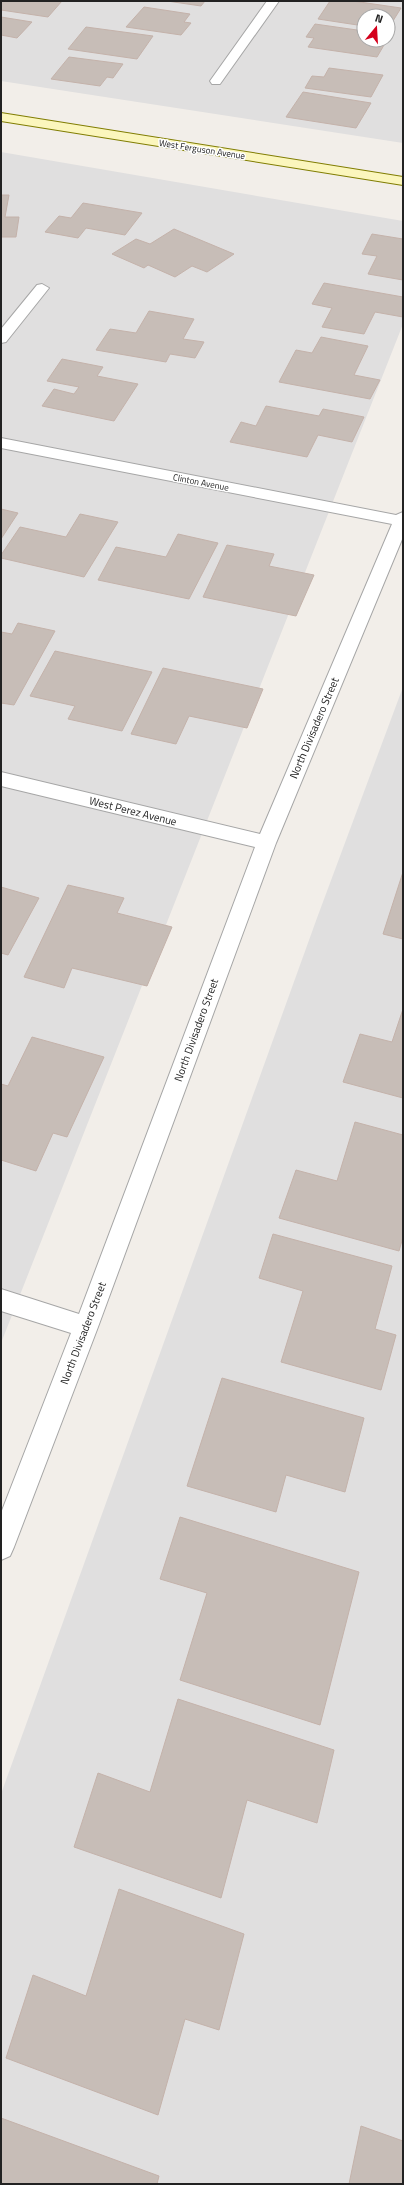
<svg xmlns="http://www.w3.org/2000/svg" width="404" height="2185" font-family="'Titillium Web',sans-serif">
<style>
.residential{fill:#e0dfdf;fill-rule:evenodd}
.building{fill:#c7bdb7;stroke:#c4b2aa}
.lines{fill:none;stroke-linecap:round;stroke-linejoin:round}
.street-casing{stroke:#a6a6a6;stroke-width:2}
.secondary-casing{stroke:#807d02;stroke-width:2}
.street{fill:#fff;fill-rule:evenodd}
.secondary{fill:#fbf6bd;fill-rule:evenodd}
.labels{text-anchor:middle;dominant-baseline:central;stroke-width:3;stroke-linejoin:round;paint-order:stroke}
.far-street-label{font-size:9px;fill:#222;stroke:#fff}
.street-label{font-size:11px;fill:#222;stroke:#fff}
</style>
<rect width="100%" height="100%" fill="#f2eee9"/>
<path class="residential" d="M1 1H403V143L1 81ZM364 16H388V40H364Z
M1 152 403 221V324L1 1343Z
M403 687V2184H1V1794L317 918Z"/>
<path class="building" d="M1 1H62L48 17 1 10Z
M167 1H205L201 6Z
M330 1H353L401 8 388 29V16H364V26L318 19Z
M144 7 190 14 184 22 191 23 181 35 126 27Z
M1 17 32 22 17 38 1 35Z
M315 24 364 31V40H387L377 57 308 47 314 38 306 37Z
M86 27 153 36 137 59 68 49Z
M69 57 123 64 113 78 107 77 100 86 51 79Z
M329 68 383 75 371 97 305 88 312 76 324 77Z
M303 92 371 103 356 128 286 117Z
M1 195H9L5 217H19L16 237H1Z
M83 203 142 213 125 235 86 228 78 238 45 232 59 216 71 218Z
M174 229 234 254 207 272 192 266 175 277 148 265 144 268 112 254 136 239 150 244Z
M372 234 403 239V280L368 274 377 256 362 254Z
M324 283 403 297V317L375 312 364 334 322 327 332 308 312 304Z
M149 311 194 319 183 339 204 342 195 358 170 354 166 362 96 350 110 329 136 333Z
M321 337 368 346 354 375 380 380 370 399 279 382 296 350 312 353Z
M62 359 103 367 97 376 138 384 114 421 42 406 54 389 74 394 79 387 47 381Z
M266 406 319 416 323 409 364 417 352 442 318 435 307 457 230 442 241 422 256 426Z
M1 509 18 513 1 539Z
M80 514 118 522 84 577 1 558V555L20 527 66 537Z
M178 534 218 543 189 599 98 580 116 547 166 557Z
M227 545 274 554 269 566 314 575 296 616 203 597Z
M18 623 55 631 14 705 1 703V632L12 634Z
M55 651 152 672 122 731 68 719 75 706 30 696Z
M163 668 263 689 247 728 189 716 176 744 131 734Z
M403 872V939L383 934Z
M68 885 124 898 117 913 172 927 147 986 72 968 64 988 24 977Z
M1 887 39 898 8 955 1 953Z
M403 1009V1098L343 1082 360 1034 392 1042Z
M32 1037 104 1057 67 1137 53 1133 36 1171 1 1160V1084L8 1086Z
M355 1122 403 1135V1237L399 1251 279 1218 296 1170 337 1181Z
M273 1234 392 1266 375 1329 396 1335 381 1390 281 1362 303 1291 259 1278Z
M222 1378 364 1418 345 1492 286 1475 276 1512 187 1486Z
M180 1517 359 1572 320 1725 180 1680 207 1593 160 1579Z
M178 1699 334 1750 317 1823 247 1800 221 1898 74 1847 98 1773 150 1792Z
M119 1889 244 1934 219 2030 185 2019 158 2115 6 2058 33 1975 86 1996Z
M1 2118 159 2176 157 2184H1Z
M361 2126 403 2141V2184H349Z"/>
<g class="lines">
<g class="street-casing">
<path id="street" d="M267 1H279L220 84H212L210 81Z
M42 284 49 288 6 342 1 343V329L37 285Z
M1 438 396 515 403 512V537L276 843 98 1327 14 1547 10 1556 1 1560V1513L71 1333 1 1311V1289L79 1314 255 847 1 786V772L260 834 392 524 1 448Z"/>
</g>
<g class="secondary-casing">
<path id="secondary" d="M1 113 403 177V185L1 121Z"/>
</g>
<use href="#street" class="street"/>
<use href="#secondary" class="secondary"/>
</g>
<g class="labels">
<g class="far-street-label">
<text transform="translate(202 149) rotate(9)">West Ferguson Avenue</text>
<text transform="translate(201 482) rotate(11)">Clinton Avenue</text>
</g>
<g class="street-label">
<text transform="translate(314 728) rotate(-67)">North Divisadero Street</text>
<text transform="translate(133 811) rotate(14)">West Perez Avenue</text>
<text transform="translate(196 1030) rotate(-70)">North Divisadero Street</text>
<text transform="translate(83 1333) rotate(-69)">North Divisadero Street</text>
</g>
</g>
<rect width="404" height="2185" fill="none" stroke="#222222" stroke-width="4"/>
<g transform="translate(376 28) rotate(18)"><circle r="19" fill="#ffffff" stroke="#a7a7a7"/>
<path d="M0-3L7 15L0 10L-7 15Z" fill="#d4001c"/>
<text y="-6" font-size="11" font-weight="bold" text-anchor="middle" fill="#222222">N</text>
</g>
</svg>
